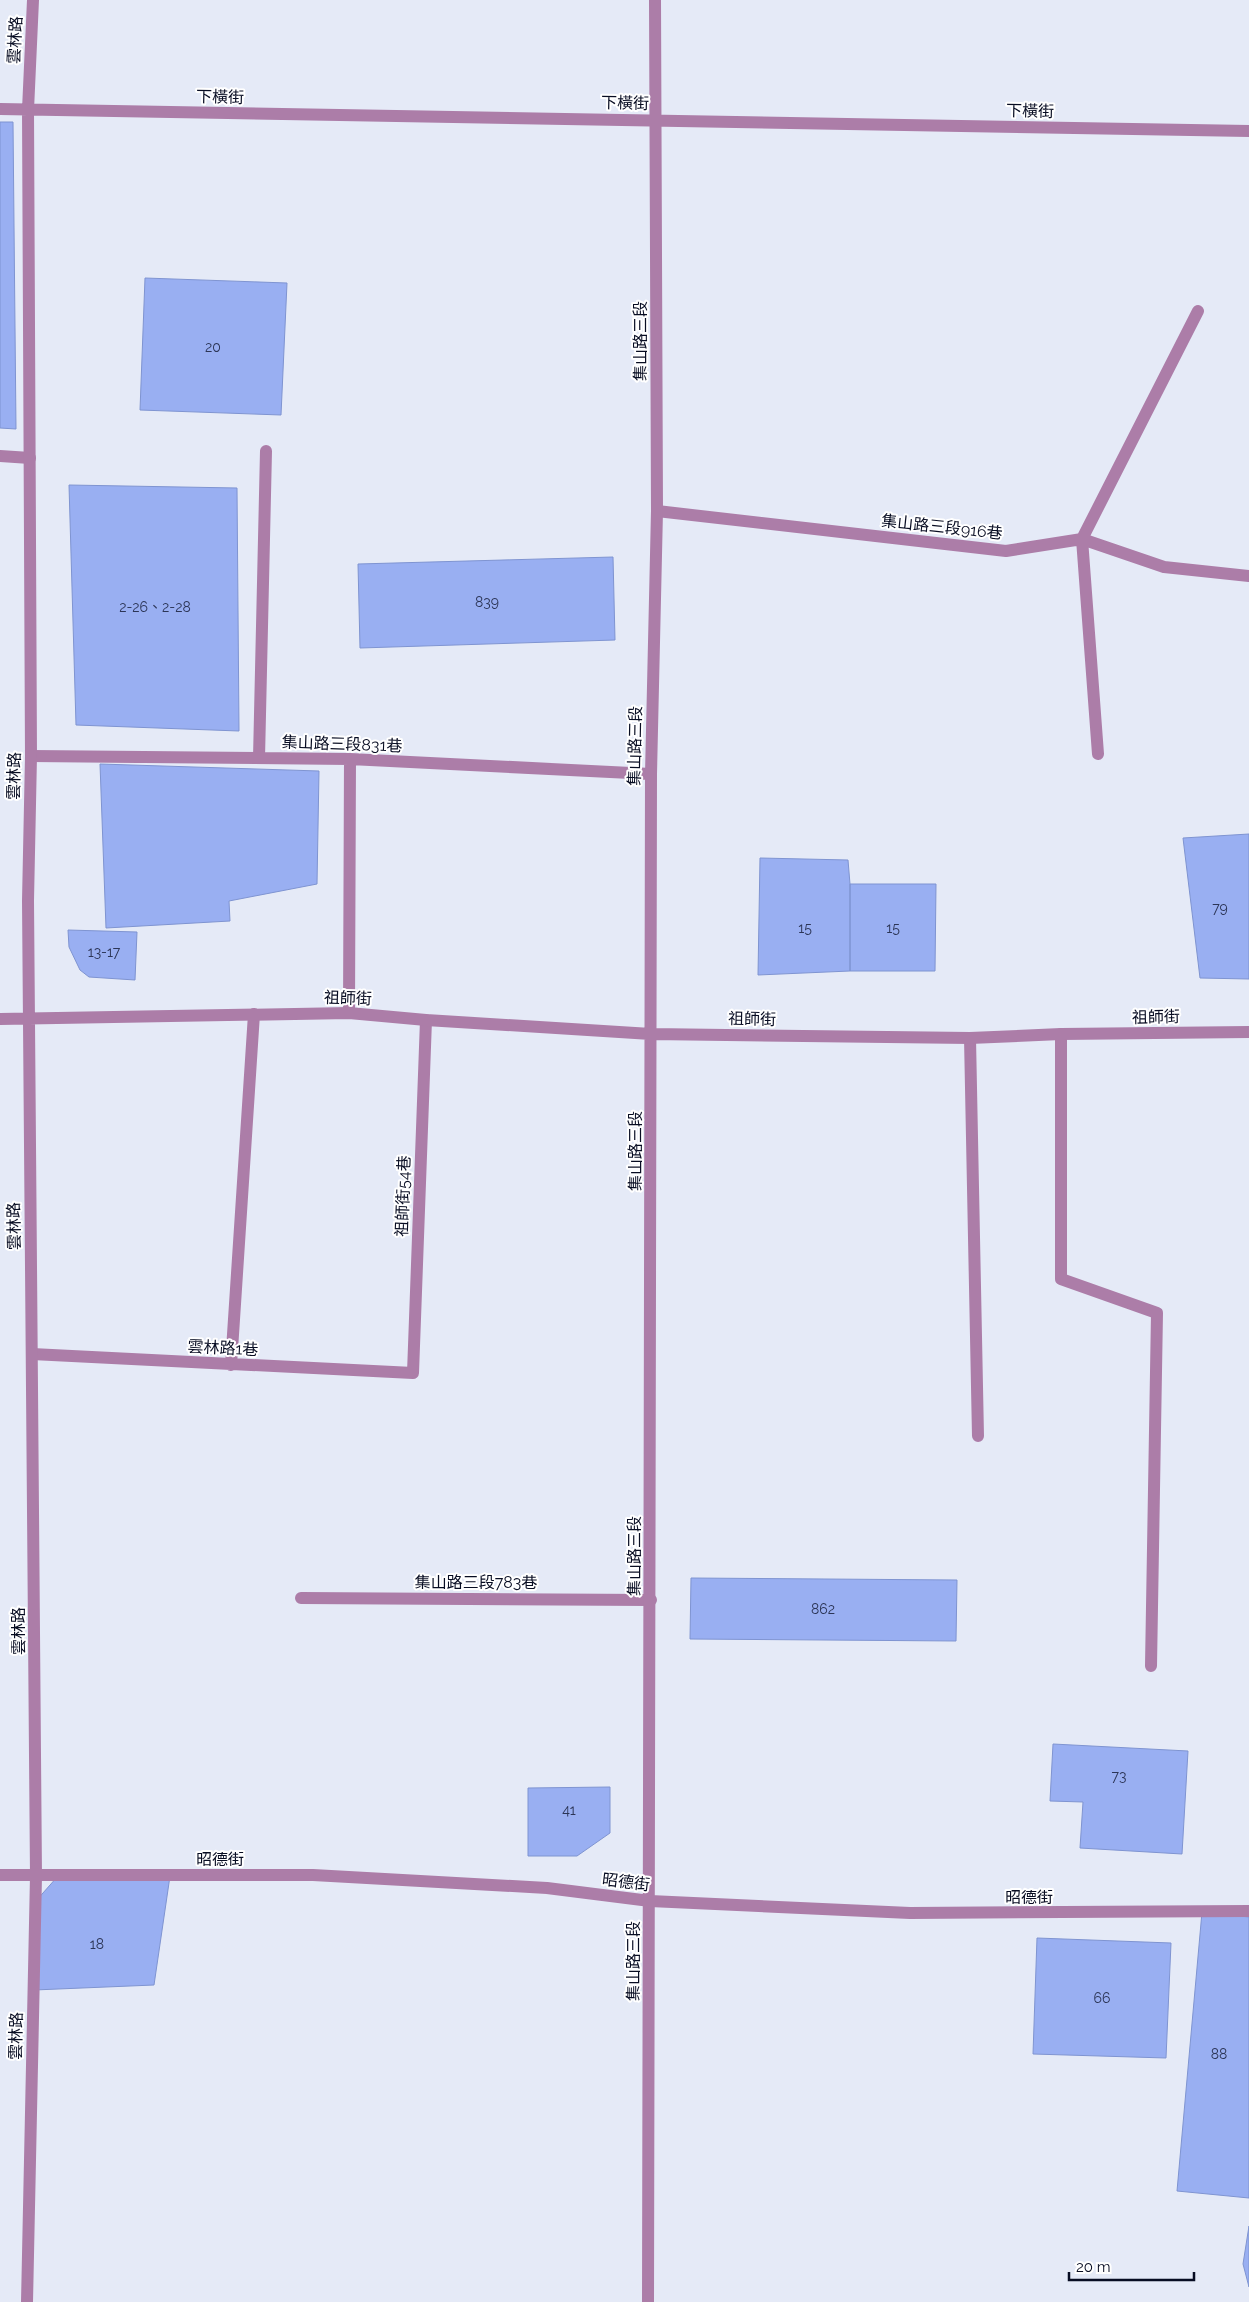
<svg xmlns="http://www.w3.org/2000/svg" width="1249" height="2302" font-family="Raleway,'Noto Sans TC',sans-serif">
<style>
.building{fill:#99aff2;stroke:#7f94d1}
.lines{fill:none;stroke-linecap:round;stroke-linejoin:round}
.lane{stroke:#ac7da8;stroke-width:12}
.street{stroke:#ac7da8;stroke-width:12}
.labels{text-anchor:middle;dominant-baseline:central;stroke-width:4;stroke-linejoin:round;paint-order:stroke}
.number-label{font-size:14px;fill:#2c3556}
.street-label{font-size:16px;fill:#070c22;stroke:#fff}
</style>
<rect width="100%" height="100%" fill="#e5eaf7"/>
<path class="building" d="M0 122H13L16 429 0 428Z
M145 278 287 283 281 415 140 410Z
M69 485 237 488 239 731 76 725Z
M613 557 615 640 360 648 358 564Z
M100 764 319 771 317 884 229 901 230 921 106 928Z
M1249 834V979L1200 978 1183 838Z
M760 858 848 860 850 884V971L758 975Z
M850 884H936L935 971H850Z
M68 930 137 932 135 980 89 977 80 970 69 947Z
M691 1578 957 1580 956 1641 690 1639Z
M1053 1744 1188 1751 1182 1854 1080 1848 1083 1802 1050 1801Z
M610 1787V1833L577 1856H528V1788Z
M58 1876H170L154 1985 34 1990 35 1902Z
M1202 1912 1249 1917V2198L1177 2191Z
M1037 1938 1171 1943 1166 2058 1033 2054Z
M1249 2226V2287L1243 2264Z"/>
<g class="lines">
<path class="lane" d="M0 456 30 458
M657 511 1006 551 1082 539 1164 567 1249 576
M1098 754 1082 539 1198 311
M31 756 350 759 651 774
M259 758 266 451
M349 1013 350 759
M1061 1034V1279L1157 1313 1151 1666
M970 1038 978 1436
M32 1354 413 1373 426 1020
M231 1365 254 1014
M301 1598 651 1600"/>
<path class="street" d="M0 109 1249 131
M0 1019 349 1013 426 1020 651 1034 970 1038 1061 1034 1249 1032
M0 1875H313L547 1888 650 1901 910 1913 1249 1911
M27 2302 36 1876 28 901 31 756 28 110 33 0
M648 2302 651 774 657 511 655 0"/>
</g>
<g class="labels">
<g class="number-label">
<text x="213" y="347">20</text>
<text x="487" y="602">839</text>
<text x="155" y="607">2-26、2-28</text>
<text x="1220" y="908">79</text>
<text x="805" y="928">15</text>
<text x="893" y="928">15</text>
<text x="104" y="952">13-17</text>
<text x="823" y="1609">862</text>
<text x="1119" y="1776">73</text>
<text x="569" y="1810">41</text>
<text x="97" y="1944">18</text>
<text x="1102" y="1998">66</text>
<text x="1219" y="2054">88</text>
</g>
<g class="street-label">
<text transform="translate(15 40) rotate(-87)">雲林路</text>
<text transform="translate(220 97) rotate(1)">下橫街</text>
<text transform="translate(625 103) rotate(1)">下橫街</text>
<text transform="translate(1030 111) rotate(1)">下橫街</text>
<text transform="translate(640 341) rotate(-90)">集山路三段</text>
<text transform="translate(942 527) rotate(6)">集山路三段916巷</text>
<text transform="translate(342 744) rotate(2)">集山路三段831巷</text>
<text transform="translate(635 746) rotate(-89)">集山路三段</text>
<text transform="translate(14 776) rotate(-89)">雲林路</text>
<text transform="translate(348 998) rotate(2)">祖師街</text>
<text transform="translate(1156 1017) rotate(-1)">祖師街</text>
<text transform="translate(752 1019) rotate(1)">祖師街</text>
<text transform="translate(635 1151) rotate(-90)">集山路三段</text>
<text transform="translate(403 1196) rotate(-88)">祖師街54巷</text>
<text transform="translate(14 1226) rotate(-91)">雲林路</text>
<text transform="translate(223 1348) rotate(3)">雲林路1巷</text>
<text transform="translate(634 1556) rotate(-90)">集山路三段</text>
<text x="476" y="1582">集山路三段783巷</text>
<text transform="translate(18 1631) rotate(-90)">雲林路</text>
<text x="220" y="1859">昭德街</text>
<text transform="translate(626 1882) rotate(7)">昭德街</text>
<text x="1029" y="1897">昭德街</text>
<text transform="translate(633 1961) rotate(-90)">集山路三段</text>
<text transform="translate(16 2036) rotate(-89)">雲林路</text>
</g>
</g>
<path d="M1069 2272v8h125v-8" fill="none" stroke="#070c22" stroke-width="2.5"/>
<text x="1076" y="2272" font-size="15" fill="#070c22" stroke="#ffffff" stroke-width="4" paint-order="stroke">20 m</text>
</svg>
